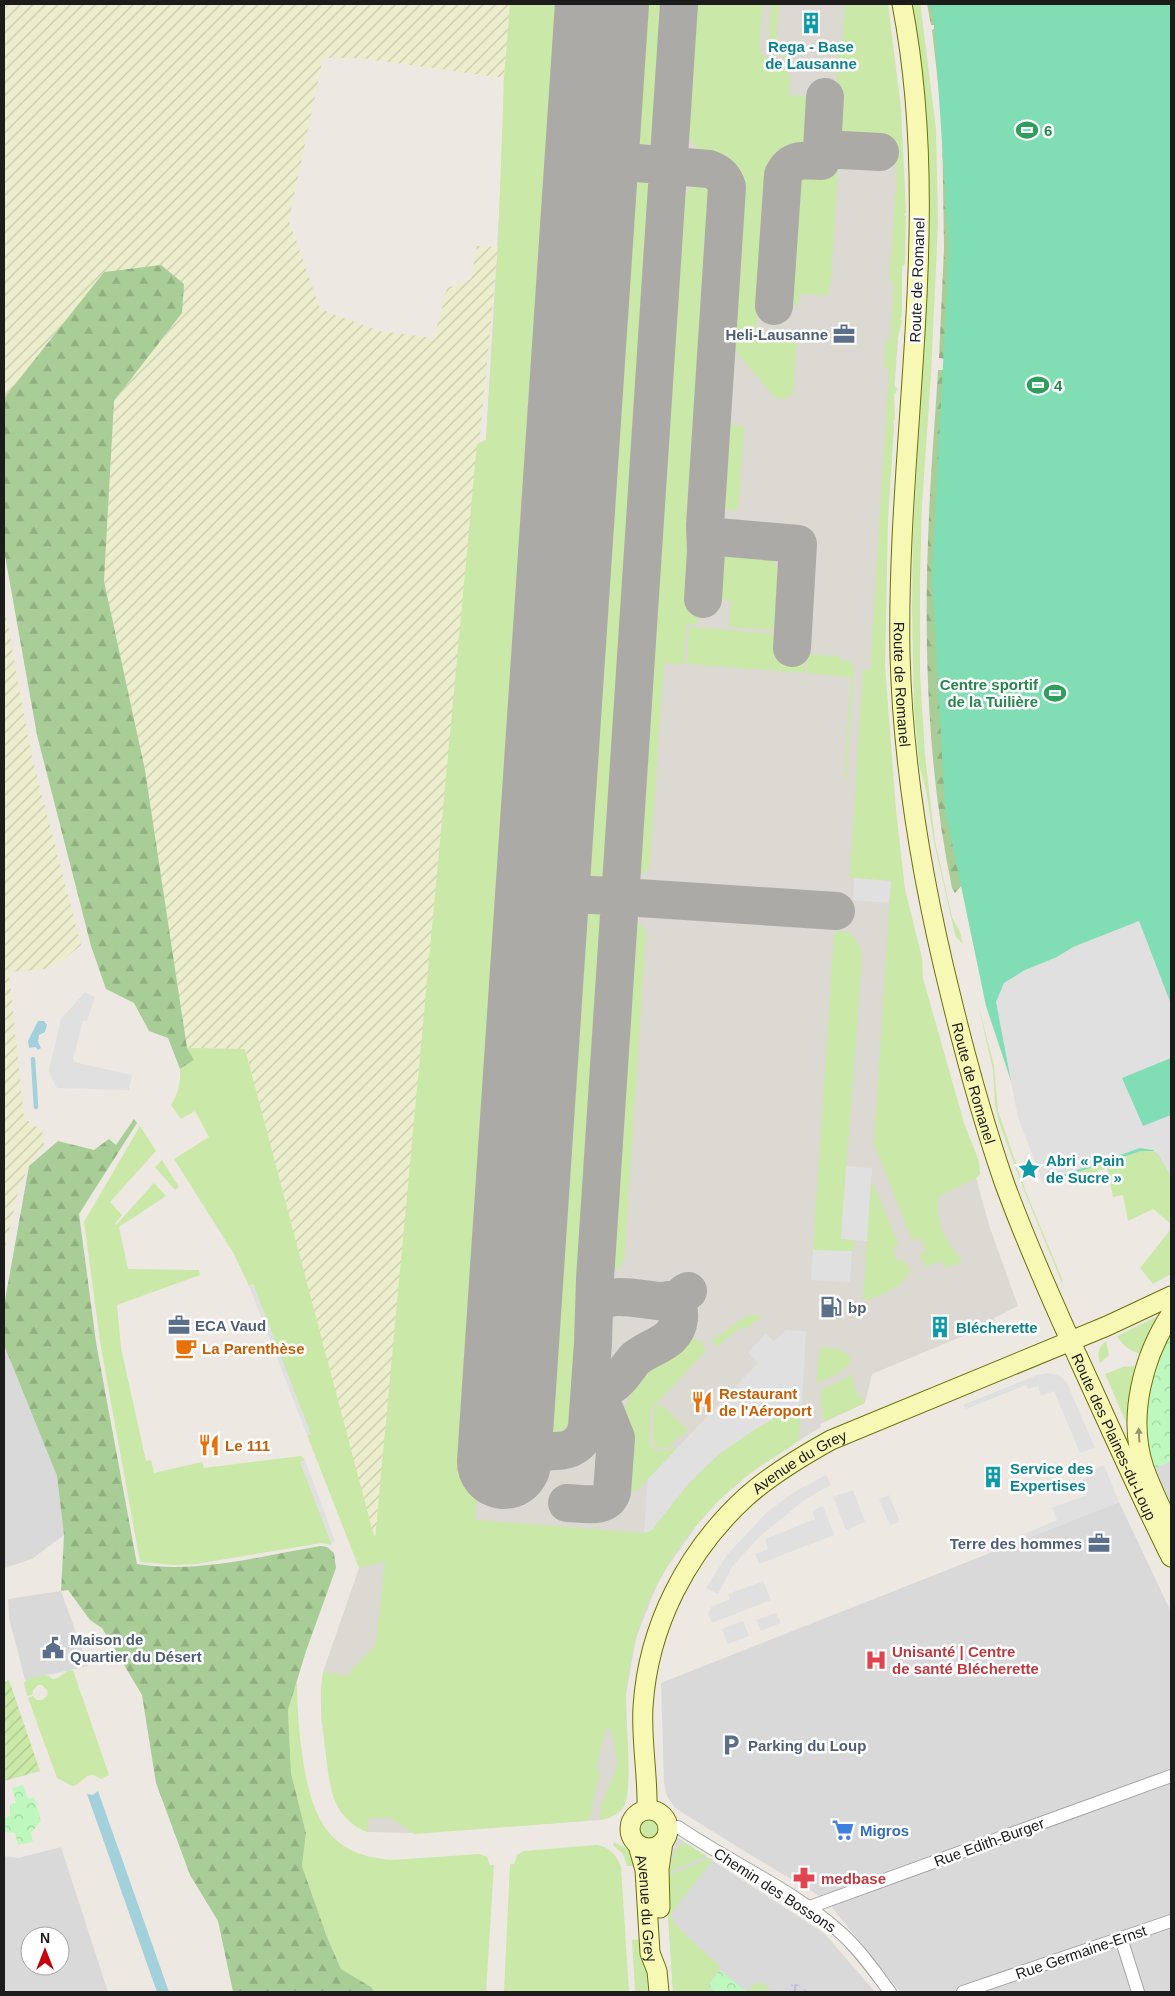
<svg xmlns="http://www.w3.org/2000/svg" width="1175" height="1996" font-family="Helvetica,sans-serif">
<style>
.residential{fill:#dad9d9;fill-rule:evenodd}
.airport{fill:#dcd9d3}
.farmland{fill:url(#farmland-furrows)}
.grass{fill:#cae8a7}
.forest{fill:url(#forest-firs)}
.park{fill:url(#park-crowns)}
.garden{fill:url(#garden-furrows)}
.pitch{fill:#80ddb4}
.parking{fill:#e0e0e0}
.plaza{fill:url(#plaza-grid)}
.water{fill:#a2d1db}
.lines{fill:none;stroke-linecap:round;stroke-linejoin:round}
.stream{stroke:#a2d1db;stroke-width:4.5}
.taxiway{stroke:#acaaa6;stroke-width:38}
.runway{stroke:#acaaa6;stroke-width:94}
.street-casing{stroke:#a3a3a3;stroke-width:14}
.secondary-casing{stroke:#6b7106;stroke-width:21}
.street{stroke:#fff;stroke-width:12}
.secondary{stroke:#f8f8b5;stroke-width:19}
.oneway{fill:#959570}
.labels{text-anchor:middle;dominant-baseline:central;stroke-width:5;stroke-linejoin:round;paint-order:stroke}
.culture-label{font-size:15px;font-weight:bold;fill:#0d838f;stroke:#fff;text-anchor:start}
.leisure-label{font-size:15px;font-weight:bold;fill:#27864d;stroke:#fff;text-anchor:start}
.street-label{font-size:15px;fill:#1c1c1c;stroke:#fff}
.service-label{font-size:15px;font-weight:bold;fill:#4e5e75;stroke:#fff;text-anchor:start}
.food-label{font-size:15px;font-weight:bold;fill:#c56008;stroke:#fff;text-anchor:start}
.health-label{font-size:15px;font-weight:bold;fill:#be3a42;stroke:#fff;text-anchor:start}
.shop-label{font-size:15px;font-weight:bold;fill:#366cbe;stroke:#fff;text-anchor:start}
</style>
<defs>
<pattern id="farmland-furrows" width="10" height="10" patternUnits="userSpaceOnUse" patternTransform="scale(1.25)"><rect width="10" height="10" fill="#ecedcd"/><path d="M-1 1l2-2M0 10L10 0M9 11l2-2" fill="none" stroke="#cacbaf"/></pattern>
<pattern id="forest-firs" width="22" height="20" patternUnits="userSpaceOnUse" patternTransform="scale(1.25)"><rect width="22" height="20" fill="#a9cd96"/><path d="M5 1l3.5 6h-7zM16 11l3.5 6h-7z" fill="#91af81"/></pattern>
<pattern id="park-crowns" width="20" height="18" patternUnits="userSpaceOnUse" patternTransform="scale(1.25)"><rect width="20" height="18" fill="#bef8bf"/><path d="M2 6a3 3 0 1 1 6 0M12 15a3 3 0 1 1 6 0" fill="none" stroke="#a3d4a4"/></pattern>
<pattern id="garden-furrows" width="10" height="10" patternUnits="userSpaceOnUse" patternTransform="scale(1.25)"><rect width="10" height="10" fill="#cae8a7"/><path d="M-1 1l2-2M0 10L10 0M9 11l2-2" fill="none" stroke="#adc68f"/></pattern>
<pattern id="plaza-grid" width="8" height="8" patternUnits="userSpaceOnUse" patternTransform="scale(1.25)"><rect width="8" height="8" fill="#d6d7e3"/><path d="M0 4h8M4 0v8" fill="none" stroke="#b7b8c2"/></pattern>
</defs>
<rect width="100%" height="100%" fill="#ede9e2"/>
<path class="residential" d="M4 1345 57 1476 64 1535 32 1559 4 1568Z
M1171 1461V1504L1154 1469Z
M1119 1502 1171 1612V1992H900L826 1900 754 1857 675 1808 667 1796 664 1783 661 1683Z
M61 1591 88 1666 25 1680 9 1618 8 1599Z
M672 1834 825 1934 875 1992H673L663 1841Z
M61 1847 108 1992H4V1856L18 1858ZM30 1936H60V1966H30Z"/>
<path class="airport" d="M511 4H883L896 78 900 311 893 409 884 592 887 804 919 983 980 1174 976 1178 990 1228 1018 1306 994 1318 995 1322 980 1329 872 1374 865 1403 820 1424 821 1427 760 1465 720 1499 697 1525 668 1566 657 1585 636 1638 626 1695 628 1774 626 1796 624 1806 620 1811 609 1818 600 1820 412 1833 368 1832 357 1827 349 1820 341 1812 334 1798 321 1718V1689L323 1672 359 1568 375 1542 477 444 486 440Z"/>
<path class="farmland" d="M4 4H510L504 78 359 58H323L289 220 320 309 379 331 434 338 447 288 471 279 477 246 498 247 375 1542 245 1049 187 1048 145 770 104 581 114 401 182 313 5 397 4 429Z
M4 604 31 753 81 945 63 960 47 969 9 972 24 1118 42 1131 44 1146 29 1166 19 1188 4 1254Z"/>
<path class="grass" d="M510 4H577L475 1520 644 1533 651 1531C663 1516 674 1500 687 1486 718 1450 760 1424 802 1403L798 1441C780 1455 759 1465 742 1480 693 1519 647 1584 634 1646 631 1662 627 1678 626 1695 625 1718 634 1792 623 1808 618 1815 608 1818 600 1820L602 1804 618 1764 611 1729 606 1728 596 1766 599 1775 590 1818 586 1821 414 1834 391 1818H369L368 1832C353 1828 338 1812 334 1798 329 1785 328 1770 326 1756 323 1727 319 1701 323 1672L347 1676 376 1644 385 1561 359 1568 307 1435 310 1434 253 1284 249 1286 234 1254 174 1159 209 1137 195 1111 181 1119 171 1105C178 1094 181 1083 180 1069L194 1060 187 1048 245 1049 375 1540 477 444 486 440 498 247 504 78Z
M625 4H672L663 132C657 159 627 160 617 135Z
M687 4H763L759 44 763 56 790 74 789 95 820 97 815 156C795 159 784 154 778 179L769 305H758L756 334 797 336 793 393C787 398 782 401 774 397L730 344 729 341 740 188C737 172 728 159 712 153 708 151 701 152 698 148 690 141 684 128 680 119Z
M771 4H779L775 49 799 51V53L792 52 791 63C763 45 770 34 771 4Z
M845 4H888L901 108 906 212 904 215 906 216 905 264 902 267V315L900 319 902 321 897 341 894 386 897 388 896 393 894 395 895 419 893 422 894 426 888 520 885 666 896 810 905 889 922 958 923 978 964 1123 979 1161 980 1174 975 1179 939 1196C935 1227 945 1238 963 1262L945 1268 942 1261 926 1267 919 1254 926 1251 920 1237 912 1240 874 1144 891 881 851 878 850 876 863 670H870L889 369 884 368 886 339H890L894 282 889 281 897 171C889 125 843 161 827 135L828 98H836L838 46H842Z
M912 4H921V9L936 129 938 224 931 375 922 505 920 580V674L925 755 935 841 952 917 960 932 963 944 956 937 954 930 934 842 926 790 919 764 914 709 912 608 913 539 930 223 929 165 924 86Z
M802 166 838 168 831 281 828 295 799 294V305C790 305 784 306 779 297L787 182 792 172Z
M637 174C651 177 657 185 658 199L613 864C607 894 571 891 568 861L613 195C616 182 623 175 637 174Z
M697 181 707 182 715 189 691 549 701 550 697 625 686 624 684 664 664 663 650 864 648 870 640 874 634 872 630 864 673 214 692 185Z
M726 425 744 426 738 510 720 509 717 507 722 429Z
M712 550 767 554 781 571 777 630 729 627 731 600 709 599Z
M689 627 776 634 775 648 806 650 805 673 687 664Z
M808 654 840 656V660L850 661 854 668 846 782 844 777 851 677 807 673Z
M588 904C601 907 608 915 609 929L577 1421C570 1450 534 1448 532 1418L564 925C567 912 574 906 588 904Z
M636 923 643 925 646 934 624 1261 619 1269 610 1270 605 1266 603 1260 626 933 630 925Z
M839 931 852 934 861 950 862 958 841 1239 854 1240 853 1252 813 1250 834 935 835 933Z
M978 1004 994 1065 998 1111 1026 1192 1063 1281 1062 1283 1025 1193 999 1122 995 1105 993 1070Z
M140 1126 156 1151 110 1202 122 1215 115 1224 116 1225 154 1183 166 1196 119 1227 128 1269 199 1270 200 1275 117 1305 121 1348 146 1461 151 1460 154 1473 202 1462 204 1468 301 1456 305 1460 301 1462 332 1545 322 1543 196 1564 174 1565 140 1562 101 1348 84 1222Z
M1154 1150 1159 1156 1171 1177V1224L1153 1209 1128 1221 1123 1195 1113 1197 1107 1168 1076 1179 1075 1176 1065 1178 1066 1176 1141 1151Z
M162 1160 179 1187 175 1190 155 1167Z
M871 1183H873L899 1245 893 1248 898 1262 905 1260 910 1272 897 1287 869 1300 863 1298Z
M1171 1229V1274L1153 1284 1140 1268Z
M612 1314 613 1316 609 1359 606 1362 603 1359 606 1323Z
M748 1315 763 1316 747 1328 741 1327 717 1347 711 1341Z
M1156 1317 1158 1318 1141 1354C1130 1351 1123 1346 1117 1336Z
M694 1338 704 1344 705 1352 651 1409 649 1440 652 1447 657 1451 669 1450 675 1447 677 1448 638 1490 632 1492 620 1490 626 1405 641 1366 688 1339Z
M1106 1341 1109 1355 1100 1363C1097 1354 1098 1347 1106 1341Z
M820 1347C832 1348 843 1348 851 1358 849 1372 828 1378 816 1383Z
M1132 1366 1137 1367 1129 1422H1126L1105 1374 1123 1367Z
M852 1375 855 1390 865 1403 826 1421 822 1415 821 1390Z
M660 1404 688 1430 681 1437 680 1436 676 1440 673 1439 674 1444 663 1449 656 1447 652 1439 654 1409Z
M73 1670 109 1775 101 1779 94 1775 87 1776 78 1784 72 1786 57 1778 28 1698 33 1696 36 1700H42L48 1695 47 1690 42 1685H38L33 1690 32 1695 27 1696 24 1683 27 1679 46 1675 53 1679 58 1678 67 1671Z
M297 1681C297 1708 299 1734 303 1761 313 1818 327 1855 392 1860L480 1854 487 1857 490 1865H494L486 1992H375L371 1987 341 1969 327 1937 302 1866 306 1833 291 1773 288 1710Z
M639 1828a10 10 0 1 1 20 0a10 10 0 1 1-20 0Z
M614 1842 628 1849 637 1866H627L623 1854 613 1845Z
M681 1843 687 1844 707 1856 669 1872 675 1852Z
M597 1845C610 1847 617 1856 621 1867L629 1992H504L510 1864H514L517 1855 524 1851Z
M710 1858 713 1860 672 1912V1920C687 1937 704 1952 721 1967L708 1986 716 1992H673L668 1916 669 1875Z
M645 1939 648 1992H635L632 1940Z
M757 1982 769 1987 770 1992H745Z"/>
<path class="forest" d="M927 4H940L946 25 964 883 955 893 952 888C924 753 923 613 931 476 933 441 936 406 938 370H945L946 359 939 358 944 249 942 119 932 30 934 29V25H931Z
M161 265 184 284 182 313 114 401 104 581 145 770 187 1048 194 1060 180 1069 168 1038 149 1031 134 1003 106 989 91 946 37 735 4 550 5 397 104 272Z
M134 1119 137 1123 79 1214 96 1342 137 1564C198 1574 261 1556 320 1546L327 1547 334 1553 336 1568 306 1651 288 1710 291 1773 306 1833 302 1866 327 1937 341 1969 371 1987 375 1992H233L218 1921 190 1875 156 1783 142 1695 102 1628 90 1620 68 1590 61 1591 64 1535 57 1476 4 1345V1306L29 1166 58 1141 94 1150 109 1139 116 1145Z"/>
<path class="park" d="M1171 1331V1461L1154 1469C1139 1413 1146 1382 1171 1331Z
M23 1785 28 1799 34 1797 41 1821 31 1833 33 1842 18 1845 15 1833 4 1832V1818L10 1816V1804L16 1803 12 1788Z
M720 1970 746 1991 745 1992H716L708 1986Z"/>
<path class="garden" d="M9 1680 40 1771 4 1781V1683Z"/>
<path class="pitch" d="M930 4H1171V1177L1159 1156 1154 1151H1141L1045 1183 986 1006 945 809 932 577 949 249 934 21Z"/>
<path class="parking" d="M854 878 891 881 889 903 853 900Z
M1139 921 1171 1004V1058L1122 1078 1143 1126 1171 1115V1177L1159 1156 1153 1150 1140 1148 1043 1182 1018 1118 996 1002 1004 983 1025 970 1057 957 1073 947Z
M85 992 95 997 87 1021H83L73 1058 74 1062 132 1075 129 1090 57 1088 52 1079 49 1070 61 1019Z
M846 1166 872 1168 867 1241 841 1239Z
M813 1250 852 1251 850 1282 811 1280Z
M253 1284 311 1434 307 1435 249 1286Z
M786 1330 806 1331 802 1403 757 1428 719 1454 688 1484 651 1531 644 1533 648 1479 758 1363 748 1353 766 1333 774 1341Z
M1049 1373 1060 1376 1066 1381 1095 1448 1080 1453 1054 1391 1041 1396 1038 1386 1028 1389 1026 1385 966 1409 963 1405 1037 1375Z
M305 1460 335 1541 331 1543 300 1462Z
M1104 1465 1119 1502 1021 1541 1019 1536 1057 1520 1052 1508 1087 1495 1081 1480 1088 1477 1086 1472Z
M826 1475 831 1485 807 1498 759 1537 732 1567 718 1594 706 1588 727 1555 767 1512 796 1491Z
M853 1490 865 1522 846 1530 833 1497Z
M889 1495 900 1522 890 1525 879 1499Z
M823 1506 834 1535 759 1564 755 1554 768 1549 765 1539 815 1519 812 1511Z
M763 1581 771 1600 712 1623 708 1614 711 1607 730 1599 728 1594Z
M776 1613 781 1623 761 1631 756 1620Z
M743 1621 749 1636 728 1644 722 1629Z"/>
<path class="plaza" d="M796 1983 808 1992H786L792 1984 794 1986Z"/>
<path class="water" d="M38 1021H44L47 1025 45 1032 39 1035 38 1042 41 1048 38 1050 36 1047 29 1048 28 1041Z
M98 1791 169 1992H157L87 1794 93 1795Z"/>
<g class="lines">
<path class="stream" d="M33 1059 36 1107"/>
<path class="taxiway" d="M825 97 822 149 880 152
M594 119C597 141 604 154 625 162L709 169C718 172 724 177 727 187L705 525 706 551 703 599
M589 202C594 178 600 168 625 162
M774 306 783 175C791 158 805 160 821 161L822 149
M705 525 707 532 718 537 798 544 792 648
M545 849C548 873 553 887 578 894L836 911
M539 940C545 913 559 896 587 895
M594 1312C605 1282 653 1307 675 1300 681 1299 682 1293 688 1291
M591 1372 592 1379C613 1401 625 1368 636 1358 652 1345 677 1343 679 1318 680 1309 676 1304 668 1300
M507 1417C509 1426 510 1437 517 1443 523 1449 534 1451 543 1451 563 1452 581 1451 587 1427L593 1343 595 1279 679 4
M567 1503C583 1503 606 1510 612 1492L616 1438 594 1383"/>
<path class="runway" d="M504 1462 602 4"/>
<g class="street-casing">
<path id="street" d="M668 1828 678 1827C731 1863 794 1890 841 1933 860 1950 875 1972 890 1992
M807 1908 1171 1776
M1121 1938 1138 1992
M963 1992 1171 1921"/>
</g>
<g class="secondary-casing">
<g id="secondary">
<path id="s1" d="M902 4C944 219 896 438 900 655 903 770 923 885 951 997 966 1059 983 1121 1004 1182 1028 1248 1057 1312 1086 1375 1114 1436 1141 1497 1171 1557"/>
<path d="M1170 1527C1161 1508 1151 1488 1144 1468 1127 1417 1143 1357 1171 1314"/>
<path id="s2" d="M647 1809C648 1775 641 1741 643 1707 648 1626 687 1551 746 1497 772 1474 802 1456 831 1440L1107 1326 1171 1296"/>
<circle cx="649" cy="1829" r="19"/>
<path id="s3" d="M638 1845 645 1870 650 1953 657 1971 659 1992"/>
<path d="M660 1908 659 1869 663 1842"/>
</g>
</g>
<use href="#street" class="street"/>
<use href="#secondary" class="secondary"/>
</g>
<defs><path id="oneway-solid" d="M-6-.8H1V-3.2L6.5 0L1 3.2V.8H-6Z" transform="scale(1.25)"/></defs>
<use class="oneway" href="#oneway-solid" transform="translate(1139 1435) rotate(-93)"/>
<defs>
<g id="building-bare" transform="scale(1.725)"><path d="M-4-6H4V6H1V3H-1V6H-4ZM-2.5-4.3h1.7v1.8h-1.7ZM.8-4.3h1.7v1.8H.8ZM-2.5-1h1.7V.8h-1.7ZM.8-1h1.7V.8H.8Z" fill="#0f9aa8" stroke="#fff" stroke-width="2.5" paint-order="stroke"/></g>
<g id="stadium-bare" transform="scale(1.725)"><path d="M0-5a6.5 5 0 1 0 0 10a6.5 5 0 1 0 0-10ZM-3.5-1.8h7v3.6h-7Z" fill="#2e9e5b" stroke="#fff" stroke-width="2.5" paint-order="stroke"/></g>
<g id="office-bare" transform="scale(1.725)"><path d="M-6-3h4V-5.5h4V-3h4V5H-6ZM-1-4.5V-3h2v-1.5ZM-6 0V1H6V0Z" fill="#5c6f8a" stroke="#fff" stroke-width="2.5" paint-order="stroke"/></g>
<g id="sight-bare" transform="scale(1.725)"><path d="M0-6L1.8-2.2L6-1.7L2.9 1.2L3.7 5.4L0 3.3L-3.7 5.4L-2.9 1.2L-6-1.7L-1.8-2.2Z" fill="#0f9aa8" stroke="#fff" stroke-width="2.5" paint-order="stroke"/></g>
<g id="fuel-bare" transform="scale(1.725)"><path d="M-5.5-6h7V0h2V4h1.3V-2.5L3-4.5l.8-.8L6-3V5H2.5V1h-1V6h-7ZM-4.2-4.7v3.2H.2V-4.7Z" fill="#5c6f8a" stroke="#fff" stroke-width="2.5" paint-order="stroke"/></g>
<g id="cafe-bare" transform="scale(1.725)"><path d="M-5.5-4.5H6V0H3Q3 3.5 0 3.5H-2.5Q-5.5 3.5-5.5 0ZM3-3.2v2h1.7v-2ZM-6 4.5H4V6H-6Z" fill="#e8710a" stroke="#fff" stroke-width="2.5" paint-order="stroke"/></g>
<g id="restaurant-bare" transform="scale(1.725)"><path d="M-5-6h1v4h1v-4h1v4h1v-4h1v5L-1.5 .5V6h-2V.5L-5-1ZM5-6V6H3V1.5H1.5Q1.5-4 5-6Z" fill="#e8710a" stroke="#fff" stroke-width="2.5" paint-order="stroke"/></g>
<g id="civic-bare" transform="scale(1.725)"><path d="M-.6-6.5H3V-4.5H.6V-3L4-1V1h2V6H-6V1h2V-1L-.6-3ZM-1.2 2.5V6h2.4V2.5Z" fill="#5c6f8a" stroke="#fff" stroke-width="2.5" paint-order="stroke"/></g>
<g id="hospital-bare" transform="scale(1.725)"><path d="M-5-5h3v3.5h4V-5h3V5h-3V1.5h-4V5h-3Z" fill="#e0444e" stroke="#fff" stroke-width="2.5" paint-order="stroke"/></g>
<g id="parking-bare" transform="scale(1.725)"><path d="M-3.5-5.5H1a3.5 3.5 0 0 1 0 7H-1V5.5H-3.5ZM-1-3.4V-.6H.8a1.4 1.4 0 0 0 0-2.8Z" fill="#5c6f8a" stroke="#fff" stroke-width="2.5" paint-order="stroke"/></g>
<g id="supermarket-bare" transform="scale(1.725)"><path d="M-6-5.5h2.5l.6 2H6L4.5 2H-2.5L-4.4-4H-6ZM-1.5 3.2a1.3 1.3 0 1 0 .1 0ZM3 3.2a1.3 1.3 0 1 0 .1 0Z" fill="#3f7fe0" stroke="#fff" stroke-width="2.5" paint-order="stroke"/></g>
<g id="pharmacy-bare" transform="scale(1.725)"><path d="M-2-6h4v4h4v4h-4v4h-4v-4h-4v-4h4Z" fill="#e0444e" stroke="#fff" stroke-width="2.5" paint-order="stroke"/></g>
</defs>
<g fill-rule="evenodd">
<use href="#building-bare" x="811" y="23"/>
<use href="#stadium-bare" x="1027" y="130"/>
<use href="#office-bare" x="844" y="334"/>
<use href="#stadium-bare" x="1038" y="385"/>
<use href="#stadium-bare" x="1055" y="693"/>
<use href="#sight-bare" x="1029" y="1169"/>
<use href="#fuel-bare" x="831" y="1307"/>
<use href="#office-bare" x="179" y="1325"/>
<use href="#building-bare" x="940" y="1327"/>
<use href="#cafe-bare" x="186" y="1348"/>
<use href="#restaurant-bare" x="702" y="1402"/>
<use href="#restaurant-bare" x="209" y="1445"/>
<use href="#building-bare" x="993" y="1477"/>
<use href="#office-bare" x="1099" y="1543"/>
<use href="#civic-bare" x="53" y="1648"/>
<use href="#hospital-bare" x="876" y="1660"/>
<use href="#parking-bare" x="731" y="1745"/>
<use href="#supermarket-bare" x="843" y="1830"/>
<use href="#pharmacy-bare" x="804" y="1878"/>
</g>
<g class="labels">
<g class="culture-label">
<text x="811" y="46" text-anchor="middle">Rega - Base<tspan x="811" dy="17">de Lausanne</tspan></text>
<text x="1046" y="1160">Abri « Pain<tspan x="1046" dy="17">de Sucre »</tspan></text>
<text x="956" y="1327">Blécherette</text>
<text x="1010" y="1468">Service des<tspan x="1010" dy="17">Expertises</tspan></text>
</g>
<g class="leisure-label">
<text x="1044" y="130">6</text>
<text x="1054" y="385">4</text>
<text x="1038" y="684" text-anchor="end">Centre sportif<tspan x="1038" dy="17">de la Tuilière</tspan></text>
</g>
<g class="street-label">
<text transform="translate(917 280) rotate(-88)">Route de Romanel</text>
<text stroke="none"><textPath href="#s1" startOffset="682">Route de Romanel</textPath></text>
<text stroke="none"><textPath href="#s1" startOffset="1088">Route de Romanel</textPath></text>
<text stroke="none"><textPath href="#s1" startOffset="1469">Route des Plaines-du-Loup</textPath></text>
<text stroke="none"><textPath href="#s2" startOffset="406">Avenue du Grey</textPath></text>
<text transform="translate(989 1842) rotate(-20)">Rue Edith-Burger</text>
<text transform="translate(775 1890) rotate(33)">Chemin des Bossons</text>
<text stroke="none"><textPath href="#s3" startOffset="64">Avenue du Grey</textPath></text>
<text transform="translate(1081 1952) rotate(-19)">Rue Germaine-Ernst</text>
</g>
<g class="service-label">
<text x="828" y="334" text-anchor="end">Heli-Lausanne</text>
<text x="848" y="1307">bp</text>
<text x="195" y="1325">ECA Vaud</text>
<text x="1082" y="1543" text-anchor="end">Terre des hommes</text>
<text x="70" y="1639">Maison de<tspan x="70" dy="17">Quartier du Désert</tspan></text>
<text x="748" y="1745">Parking du Loup</text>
</g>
<g class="food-label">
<text x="202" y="1348">La Parenthèse</text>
<text x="719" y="1393">Restaurant<tspan x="719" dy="17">de l'Aéroport</tspan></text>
<text x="225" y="1445">Le 111</text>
</g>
<g class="health-label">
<text x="892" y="1651">Unisanté | Centre<tspan x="892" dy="17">de santé Blécherette</tspan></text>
<text x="821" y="1878">medbase</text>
</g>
<g class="shop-label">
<text x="860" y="1830">Migros</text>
</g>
</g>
<rect width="1175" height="1996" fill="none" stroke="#1c1c1c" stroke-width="10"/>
<g transform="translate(45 1951)"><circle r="24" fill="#ffffff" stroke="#a4a4a4"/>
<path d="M0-4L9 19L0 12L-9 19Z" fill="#c6020c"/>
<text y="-8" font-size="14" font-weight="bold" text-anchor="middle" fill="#1c1c1c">N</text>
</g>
</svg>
